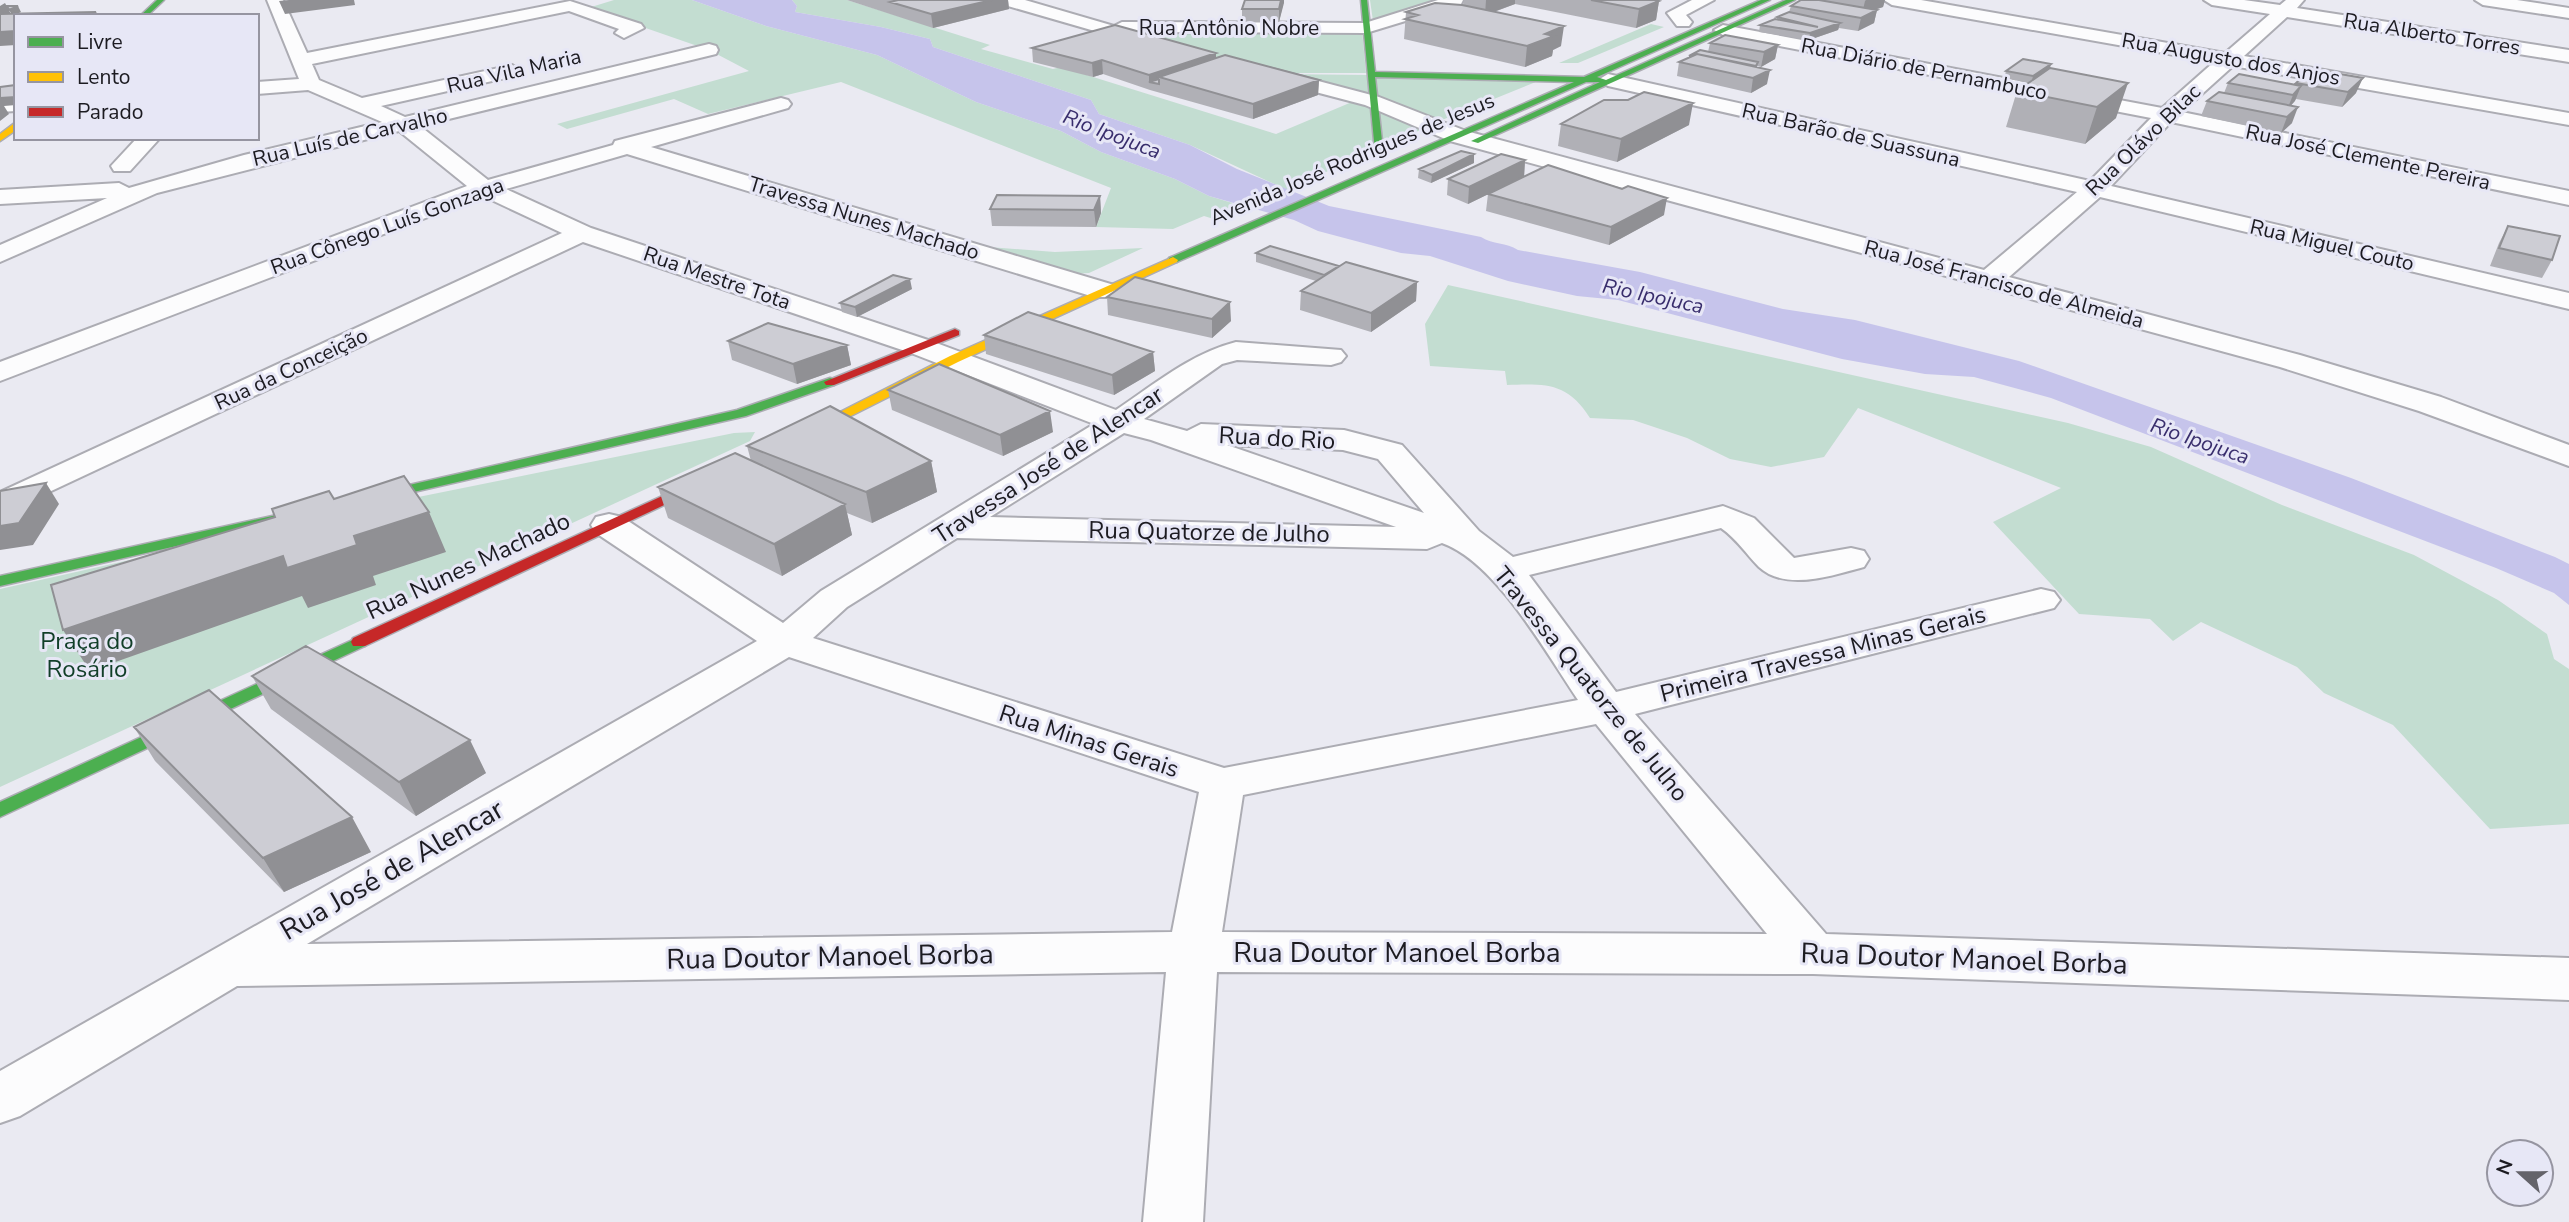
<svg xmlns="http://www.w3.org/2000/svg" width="2569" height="1222" font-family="'Nunito Sans',sans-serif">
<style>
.green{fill:#c3ddd1}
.water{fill:#c6c4eb}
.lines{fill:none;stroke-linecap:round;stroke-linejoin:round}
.street-casing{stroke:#acacb3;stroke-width:4}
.fast-casing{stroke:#acacb3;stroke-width:3}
.slow-casing{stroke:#acacb3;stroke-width:3}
.jam-casing{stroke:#acacb3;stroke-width:3}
.street{fill:#fcfcfd;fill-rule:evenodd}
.fast{fill:#4caf50;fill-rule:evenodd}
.slow{fill:#ffc107;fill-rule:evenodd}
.jam{fill:#c62828;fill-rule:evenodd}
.wall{fill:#b0b0b6}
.shaded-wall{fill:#909094}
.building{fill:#cdcdd4;stroke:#909094;stroke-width:2}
.labels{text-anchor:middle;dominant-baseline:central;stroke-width:6;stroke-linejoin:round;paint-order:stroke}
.far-street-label{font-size:21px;fill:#1c1b21;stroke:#e7e7f6}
.far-water-label{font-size:21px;font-style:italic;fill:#392e6d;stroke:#e7e7f6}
.street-label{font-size:24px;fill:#1c1b21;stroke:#e7e7f6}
.park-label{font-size:24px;fill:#113e28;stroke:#e7e7f6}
.near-street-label{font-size:28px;fill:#1c1b21;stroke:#e7e7f6}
</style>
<rect width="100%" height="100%" fill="#eaeaf2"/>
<path class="green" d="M614 0H692L766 26 877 55 976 102 1061 131 1101 152 1175 179 1209 196 1246 207 1217 220 1204 216 1173 229 1096 227 1111 188 841 82 708 114 674 99 567 129 557 124 749 71 709 50 588 8Z
M792 0H847L990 45 981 49 1053 69 1061 67 1276 134 1359 99 1369 102 1374 150 1287 190 1190 145 1099 114 1091 100 933 47 930 39 881 27 795 12 797 6Z
M1370 0H1447L1373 21Z
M1651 24 1664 27 1578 63H1559Z
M1362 30 1366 73H1268L1110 31Z
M1273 74 1368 75 1370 100Z
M1372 75 1548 77 1442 120 1375 101Z
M1375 103 1432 125 1379 148Z
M975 246 1055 252 1143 248 1089 273 1074 274Z
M1448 285 2068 423 2151 447 2282 505 2414 555 2498 600 2547 634 2554 659 2569 669V824L2490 829 2393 725 2324 693 2297 667 2201 622 2173 641 2150 619 2079 614 1993 522 2061 488 1858 408 1824 457 1771 467 1730 459 1687 438 1633 420 1590 418C1567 382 1546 384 1507 385L1505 371 1430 366 1425 324Z
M755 432 750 441 0 787V589L349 511 734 433Z"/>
<path class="water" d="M692 0H792L797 6 795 12 881 27 930 39 933 47 1091 100 1099 114 1190 145 1237 169 1329 206 1481 237C1493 245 1506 242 1518 250L1640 272 1783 309 1855 320 2019 361 2351 478 2555 557 2569 564V605L2554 593 2496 568 2051 398 1974 377 1925 374 1842 359 1618 300 1577 296 1508 281 1430 256 1401 253 1318 231 1294 220 1209 196 1175 179 1101 152 1061 131 976 102 877 55 766 26Z"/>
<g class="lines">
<g class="street-casing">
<path id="street" d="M267 0H283L307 53 570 1 641 24 644 28 624 38 615 33 619 29 569 11 312 64 319 80 362 98 512 65 522 71 519 75 381 106 405 117 709 44 716 46 718 50 716 54 420 126 488 180 613 145 615 141 781 98 788 100 791 104 788 108 651 147 1114 285 1118 291 1114 297H1094L627 154 506 189 591 228 931 341 1116 410C1155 384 1190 354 1236 342L1341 350 1346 356 1341 362 1331 365 1237 360 1222 364 1144 419 1187 431 1201 424 1344 430 1402 445 1479 531 1513 557 1723 506 1754 518 1794 558 1851 548 1864 551 1869 559 1864 567C1833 575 1786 592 1759 567 1746 554 1737 539 1721 528L1529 575 1616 692 2041 589 2054 592 2060 600 2054 608 1635 714 1826 934 2569 958V1000L1813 974 1217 972 1203 1222H1143L1166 972 237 986 20 1116 0 1123V1071L757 641 596 533 591 525 596 517 609 514 622 517 783 623 821 591 1094 424 911 353 583 242 0 515V492L562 233 483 196 0 381V362L467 186 399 131 157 193 0 262V245L107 198 0 204V190L119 183 129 188 244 155 382 122 308 90 257 94V82L299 79ZM1124 433 1151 440 1396 527 990 517ZM1227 445 1343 450 1378 459 1424 513ZM957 538 1427 549 1442 543C1496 562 1546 653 1578 700L1224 768 813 638 847 607ZM789 657 1199 792 1172 932 307 944ZM1596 724 1767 934 1222 932 1243 795Z
M999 0H1025L1114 26 1122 22 1365 23 1438 0H1463L1461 4 1366 33 1137 32 1156 38 1159 42 1150 47 1001 4Z
M1692 0H1714L1686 15 1692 22 1689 26H1677L1667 13Z
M1884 0H1921L2225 53 2270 14 2212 5 2204 0H2244L2280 5 2286 0H2304L2297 8 2569 50V62L2287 17 2244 56 2569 113V125L2233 66 2182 112 2569 191V205L2171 122 2111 186 2569 293V309L2100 197 2009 277 2300 355 2441 397 2569 445V466L2419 411 2280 367 1450 141 1365 105 1262 78 1259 74 1269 68 1379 97 1466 131 1984 270 2077 192 1608 86 1598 80 1608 74 2090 181 2151 118 1723 35 1714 30 1723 25 2162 108 2214 62 1892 5Z
M2475 0H2517L2569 8V18L2483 5Z
M16 99V111L0 112V100Z
M137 138H160L130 171H114L111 166Z"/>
</g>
<g class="fast-casing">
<path id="fast" d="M157 0H164L147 16H140Z
M1361 0H1367L1375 72 1584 77 1761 0H1770L1597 77 1606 80 1786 0H1795L1478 143 1471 141 1600 82H1586L1177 262H1169V258L1574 82 1375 77 1383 150 1375 152Z
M830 378 834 379V385L746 416 361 504 354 500 361 496 737 410Z
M295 511 302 515 300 518 0 586V576Z
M359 637 365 638 367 642 365 646 0 817V802Z"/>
</g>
<g class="slow-casing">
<path id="slow" d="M16 122V130L0 141V134Z
M1173 257 1178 260 1177 262 958 362 803 440H793L791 437 950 356Z"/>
</g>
<g class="jam-casing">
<path id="jam" d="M955 329 959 331V335L834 385H826L824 382Z
M708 475 713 476 715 479 713 482 365 646H353L351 642 353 638Z"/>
</g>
<use href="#street" class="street"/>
<use href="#fast" class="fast"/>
<use href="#slow" class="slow"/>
<use href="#jam" class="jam"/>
</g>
<path class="wall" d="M847 0H1008L1009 9 933 28Z
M1284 0 1279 22H1242V9Z
M1464 0H1655L1659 1 1656 20 1636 28 1515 4 1494 12 1561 46 1553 50 1552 56 1525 67 1404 39 1406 12 1463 5Z
M1801 0H1885L1883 7 1874 10H1877L1874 23 1858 31 1839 28 1838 30 1809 40 1759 32 1760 25 1777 19V17L1789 12 1791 6Z
M1710 43 1778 45 1775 59 1761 67 1757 66 1767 84 1751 93 1677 76 1679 62 1689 58V56L1708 52Z
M1032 48 1216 58 1319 80 1318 95 1253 119 1150 90 1103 74 1093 77 1033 62Z
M2050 68 2116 118 2085 144 2006 127 2017 91 2028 83 2004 78 2006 71Z
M2228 83 2295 85 2296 83 2356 93 2342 107 2296 99 2290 106 2292 123 2281 133 2201 116 2207 101 2224 93Z
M1561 124 1689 125 1617 162 1558 146Z
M1525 160 1524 177 1664 215 1609 245 1486 211 1488 194 1468 204 1447 195 1448 179Z
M1474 163 1431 183 1418 178 1419 169Z
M1100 196 1101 213 1096 227 992 226 990 209Z
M2508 226 2552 260 2542 278 2490 266 2499 243Z
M1256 253 1339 266 1417 282 1416 301 1371 332 1300 310 1301 291 1316 281 1256 262Z
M912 289 857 317 842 312 840 303Z
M1107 297 1231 321 1212 338 1108 315Z
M984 335 1153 352 1155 371 1114 395 986 354Z
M728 341 847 345 851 365 797 384 732 360Z
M888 390 1053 432 1003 456 892 410Z
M747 446 931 461 937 492 872 523 847 513 852 535 782 576 668 518 658 487 751 461Z
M252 676 486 773 416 816 271 709Z
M134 727 371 852 284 892 155 761Z"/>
<path class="shaded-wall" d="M289 0H354L355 5 285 14 279 1Z
M992 0H1008L1009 9 933 28 931 14Z
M1281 0H1284V3L1279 22V9Z
M1486 0H1515V4L1485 15Z
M1866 0H1885L1883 7 1862 14 1865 1Z
M1659 1 1656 20 1636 28 1639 9Z
M5 3 12 16 0 22V6Z
M18 6 21 12 13 16 9 10Z
M1877 10 1874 23 1858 31 1861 18Z
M96 12 98 16H87Z
M1840 23 1838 30 1809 40 1810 33Z
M1564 26 1561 46 1553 50 1552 56 1525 67 1527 46 1545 34Z
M16 31V45L0 46V32Z
M1778 45 1775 59 1761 67 1764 52Z
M1216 53V65L1159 77V84L1149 82V75Z
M1102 60 1103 74 1093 77 1092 63Z
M2051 64 2049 72 2031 84 2033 76Z
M1770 70 1767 84 1751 93 1753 78Z
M2363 78 2356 93 2342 107 2348 92Z
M1319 80 1318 95 1253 119V104Z
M2128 83 2116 118 2085 144 2097 107Z
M2301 86 2295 101 2287 110 2293 95Z
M16 97V105L4 106 9 114 0 121V98Z
M1693 103 1689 125 1617 162 1621 139Z
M2298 107 2292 123 2281 133 2287 117Z
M1474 154V163L1431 183 1432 175Z
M1525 160 1524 177 1468 204 1469 187Z
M1100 196 1101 213 1096 227 1094 210Z
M1667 198 1664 215 1609 245 1611 227Z
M910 279 912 289 857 317 855 307Z
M1417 282 1416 301 1371 332V313Z
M1230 302 1231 321 1212 338V319Z
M847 345 851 365 797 384 793 364Z
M1153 352 1155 371 1114 395 1112 375Z
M1050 411 1053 432 1003 456 1000 435Z
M931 461 937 492 872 523 866 492Z
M46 483 59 504 33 545 0 550V526Z
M845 504 852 535 782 576 774 544Z
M429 512 446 552 373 576 376 585 308 608 302 596 90 671 63 630 283 556 354 536Z
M470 740 486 773 416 816 399 782Z
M352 817 371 852 284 892 263 858Z"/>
<path class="building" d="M898 0H992L931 14 890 2Z
M1245 0H1281L1279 9H1242Z
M1591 0H1655L1659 1 1639 9Z
M1801 0H1819L1877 10 1861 18 1791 6Z
M1435 3 1462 5 1564 26 1545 34 1554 36 1527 46 1405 19 1418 15 1406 12Z
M7 6H18L9 10Z
M96 12 87 16H16V31L0 32V14Z
M1789 12 1840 23 1810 33 1760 25 1775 19 1818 27 1777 17Z
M1115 25 1216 53 1149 75 1102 60 1092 63 1032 48Z
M1725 35 1778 45 1764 52 1710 43Z
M1700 50 1758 62 1756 66 1697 54 1692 56H1689Z
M1697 54 1770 70 1753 78 1679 62Z
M1225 55 1319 80 1253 104 1159 77Z
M2023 59 2051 64 2033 76 2006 71Z
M2050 68 2128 83 2097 107 2017 91Z
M2311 69 2363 78 2348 92 2296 83Z
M2239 74 2301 86 2293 95 2228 83Z
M1159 79V84L1149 82Z
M16 85V97L0 98V87Z
M1644 92 1693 103 1621 139 1561 124 1604 100H1628Z
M2219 92 2298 107 2287 117 2207 101Z
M1461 151 1474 154 1432 175 1419 169Z
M1501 154 1525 160 1469 187 1448 179Z
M1548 165 1622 189 1628 186 1667 198 1611 227 1488 194Z
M997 195 1100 196 1094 210 990 209Z
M2508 226 2560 236 2552 260 2499 248Z
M1270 246 1339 266 1324 275 1256 253Z
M1346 262 1417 282 1371 313 1301 291Z
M893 275 910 279 855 307 840 303Z
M1135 277 1230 302 1212 319 1107 297Z
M1028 312 1153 352 1112 375 984 335Z
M768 323 847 345 793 364 728 341Z
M939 364 1050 411 1000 435 888 390Z
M830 406 931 461 866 492 747 446Z
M735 453 845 504 774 544 658 487Z
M404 476 429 512 354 536 357 545 287 568 283 556 63 630 51 585 275 517 272 509 329 491 334 499Z
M46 483 19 523 0 526V491Z
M306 646 470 740 399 782 252 676Z
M209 690 352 817 263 858 134 727Z"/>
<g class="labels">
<g class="far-street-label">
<text x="1229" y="28">Rua Antônio Nobre</text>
<text transform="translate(2432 34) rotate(9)">Rua Alberto Torres</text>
<text transform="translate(2231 59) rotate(10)">Rua Augusto dos Anjos</text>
<text transform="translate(1924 69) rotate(11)">Rua Diário de Pernambuco</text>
<text transform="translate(514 71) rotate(-13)">Rua Vila Maria</text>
<text transform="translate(1851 135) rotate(13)">Rua Barão de Suassuna</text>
<text transform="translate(350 137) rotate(-13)">Rua Luís de Carvalho</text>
<text transform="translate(2143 140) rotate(-44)">Rua Olávo Bilac</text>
<text transform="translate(2368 157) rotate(12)">Rua José Clemente Pereira</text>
<text transform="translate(1352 159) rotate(-23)">Avenida José Rodrigues de Jesus</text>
<text transform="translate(864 218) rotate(17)">Travessa Nunes Machado</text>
<text transform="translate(387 226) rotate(-20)">Rua Cônego Luís Gonzaga</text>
<text transform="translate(2332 245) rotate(13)">Rua Miguel Couto</text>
<text transform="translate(717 278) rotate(19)">Rua Mestre Tota</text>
<text transform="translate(2004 284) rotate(15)">Rua José Francisco de Almeida</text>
<text transform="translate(291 369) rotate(-25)">Rua da Conceição</text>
</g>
<g class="far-water-label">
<text transform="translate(1112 134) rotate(21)">Rio Ipojuca</text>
<text transform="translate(1653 296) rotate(12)">Rio Ipojuca</text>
<text transform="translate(2200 441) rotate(19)">Rio Ipojuca</text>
</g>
<g class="street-label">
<text transform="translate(1277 438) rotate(3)">Rua do Rio</text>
<text transform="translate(1048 465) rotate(-33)">Travessa José de Alencar</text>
<text transform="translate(1209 532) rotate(1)">Rua Quatorze de Julho</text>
<text transform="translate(468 566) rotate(-25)">Rua Nunes Machado</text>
<text transform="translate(1823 654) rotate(-14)">Primeira Travessa Minas Gerais</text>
<text transform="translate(1591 684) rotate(51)">Travessa Quatorze de Julho</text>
<text transform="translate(1089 741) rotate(18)">Rua Minas Gerais</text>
</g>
<g class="park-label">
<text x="87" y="641">Praça do<tspan x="87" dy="28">Rosário</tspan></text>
</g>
<g class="near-street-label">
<text transform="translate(392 870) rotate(-30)">Rua José de Alencar</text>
<text x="1397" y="953">Rua Doutor Manoel Borba</text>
<text transform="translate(830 957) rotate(-1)">Rua Doutor Manoel Borba</text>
<text transform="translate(1964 959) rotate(2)">Rua Doutor Manoel Borba</text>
</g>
</g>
<rect x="14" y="14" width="245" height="126" fill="#e7e7f6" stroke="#9695a1" stroke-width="2"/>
<rect x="28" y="37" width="35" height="10" fill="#4caf50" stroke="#9695a1" stroke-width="2"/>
<text x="77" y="49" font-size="21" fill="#1c1b21">Livre</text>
<rect x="28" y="72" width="35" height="10" fill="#ffc107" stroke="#9695a1" stroke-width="2"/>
<text x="77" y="84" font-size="21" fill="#1c1b21">Lento</text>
<rect x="28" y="107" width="35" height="10" fill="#c62828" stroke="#9695a1" stroke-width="2"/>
<text x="77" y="119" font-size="21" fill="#1c1b21">Parado</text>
<g transform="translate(2520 1173) rotate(291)"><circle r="33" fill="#e7e7f6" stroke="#9695a1" stroke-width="2"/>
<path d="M0-5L12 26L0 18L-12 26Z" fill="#64636a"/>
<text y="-10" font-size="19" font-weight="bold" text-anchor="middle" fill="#1c1b21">N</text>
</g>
</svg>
